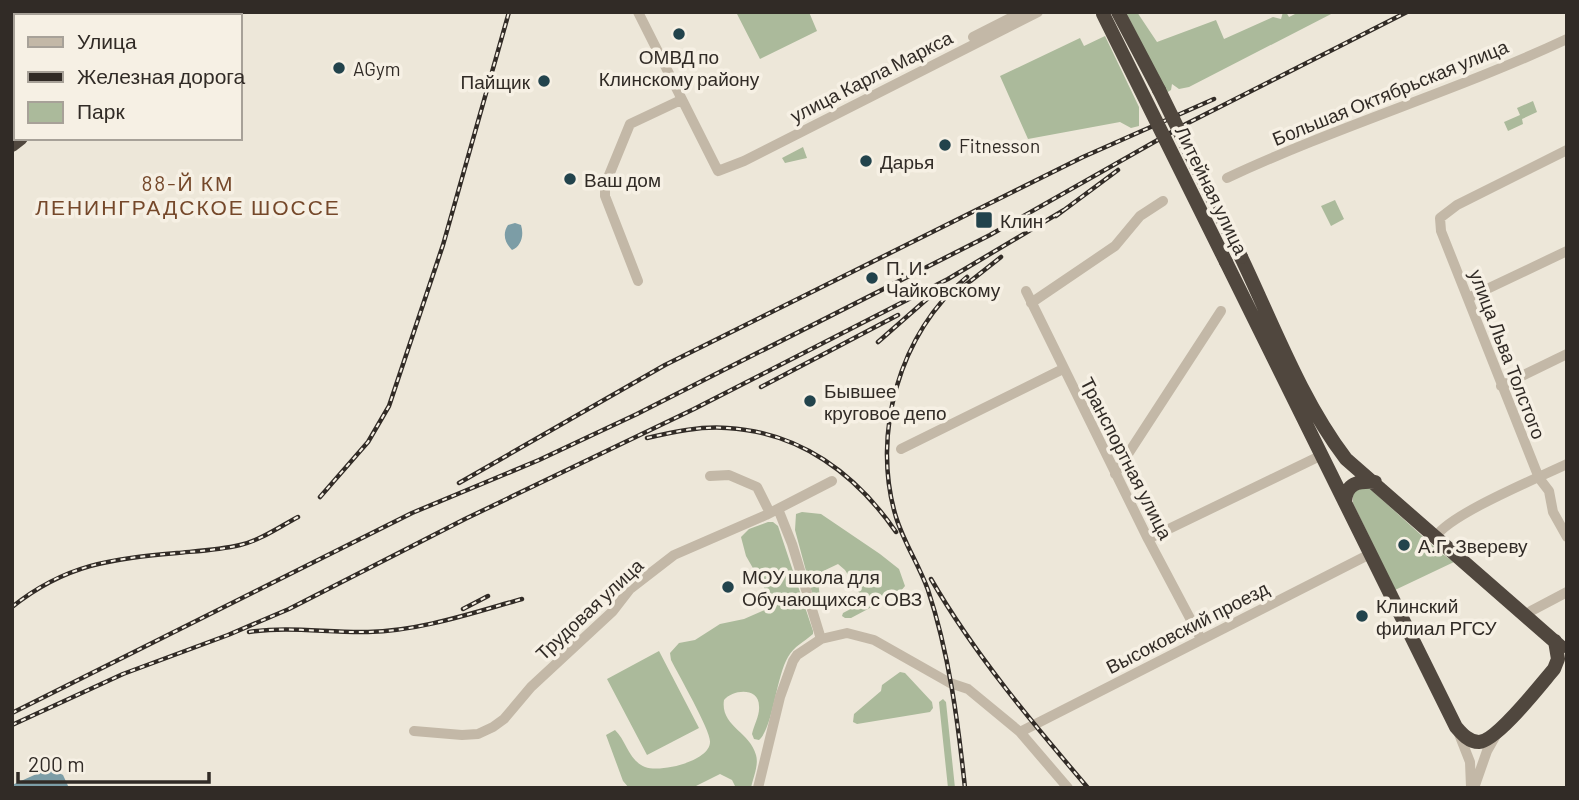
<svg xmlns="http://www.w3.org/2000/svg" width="1579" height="800" font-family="Barlow,sans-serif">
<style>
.green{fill:#abba9b}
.water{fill:#7c9da6}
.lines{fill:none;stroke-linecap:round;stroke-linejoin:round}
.minor{stroke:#c3b8a7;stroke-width:10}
.highway{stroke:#50473e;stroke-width:14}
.rail-casing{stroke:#312b26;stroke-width:4.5}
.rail{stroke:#f6f0e4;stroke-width:2;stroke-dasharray:5;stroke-linecap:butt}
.highway-bridge{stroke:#50473e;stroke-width:14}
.poi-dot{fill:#22434c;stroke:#f6f0e4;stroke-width:2.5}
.labels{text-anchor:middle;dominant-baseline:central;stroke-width:7;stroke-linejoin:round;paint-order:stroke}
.poi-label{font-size:19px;fill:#312b26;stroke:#f6f0e4;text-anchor:start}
.street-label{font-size:19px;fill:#312b26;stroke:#f6f0e4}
.neighbourhood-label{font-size:21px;letter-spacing:2px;fill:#75482a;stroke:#f6f0e4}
</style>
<rect width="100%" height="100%" fill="#ede7d9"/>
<path class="green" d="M736 12H809L817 31 760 59Z
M1126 12H1137L1157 42 1216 20 1224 39 1273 17 1281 19 1283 12H1286L1289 17 1299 12H1335L1189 87 1179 89 1172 84 1171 90 1166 93Z
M1105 36 1139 107V126L1131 128 1120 122 1028 139 1000 76 1080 38 1084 46Z
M1533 101 1537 112 1522 119 1523 124 1508 131 1504 122 1520 115 1517 108Z
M803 147 807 158 785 163 782 158Z
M1335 200 1344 219 1331 226 1321 206Z
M1368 487 1441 553 1454 562 1395 590 1353 503V495L1357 489Z
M802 512 821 514 880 554 899 569 905 586 900 592 851 618H845L842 616 843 613 862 603 863 599 845 570 838 564 817 574 821 605 819 609 816 608 795 530 796 514Z
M768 522H773L778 526 813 631V634C804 642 794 646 788 657 776 677 773 728 759 740L754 739 752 734C754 725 760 715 759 706 759 687 733 689 724 700 720 726 750 732 756 755 759 765 753 778 751 788H736L732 780 720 774 692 788H629L623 781 606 735 615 730C626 740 629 761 645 767 661 773 710 761 710 742 711 731 678 674 671 660L670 653 679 643 695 640 720 624 744 619 767 609 770 598 746 556 741 537 749 529Z
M659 651 699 728 647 755 607 679Z
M900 672 905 673 932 702 933 708 930 712 857 724 853 722 854 714 881 691 882 685Z
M943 699 946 702 955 788H948L940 712 939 702Z"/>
<path class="water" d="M515 223 521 225C524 234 522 246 512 250 505 243 502 234 508 225Z
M55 771 63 775 69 788H12V785L41 772Z"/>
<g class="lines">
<path class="minor" d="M638 12 718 171 744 161 1038 12
M38 16 40 12
M973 37 1022 12
M12 63 16 56
M1567 150 1457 205 1440 218 1441 231 1539 478 1549 491 1553 512 1567 537
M1227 178C1338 126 1456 91 1567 39
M638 281 605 196V185L630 124 681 100
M1026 291 1148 539 1201 639
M1468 298 1567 251
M1031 303 1115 246 1140 216 1163 201
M1501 386 1567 354
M901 449 1063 369
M1115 474 1221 311
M710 476 729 475 757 487 770 513
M778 509 792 544 821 639
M1435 538C1447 515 1540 477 1567 464
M1148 539 1322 455
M1526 616 1531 611 1567 592
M414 731 462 735 478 734 493 727 504 719 531 687 613 611 630 589 674 555 766 515 832 481
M1020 732 1370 554
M1459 734 1470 762 1471 787
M758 788 780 697 793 661 797 655 821 639 847 633 874 640 950 683 968 689 1020 732 1068 788
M1474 788 1487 751 1495 737"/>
<path class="highway" d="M1118 12 1159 90
M146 16 150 12
M12 145 21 138
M1241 257C1273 324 1301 400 1346 459L1561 647
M1226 262 1456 727C1462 734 1469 742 1479 742 1497 741 1541 684 1554 669L1558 659 1555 641
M1345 502C1346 483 1358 481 1375 482"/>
<g class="rail-casing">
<path id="rail" d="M1056 216 1118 170
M963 287 1001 257
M878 342 935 292
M761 387 898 315
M647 438C673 432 700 426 727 428 800 432 856 474 896 532
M459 483 665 365 1083 157 1214 99
M320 497 368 442 389 406 443 245 509 12
M931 579C975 655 1031 721 1088 788
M12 607C66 564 111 559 177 553 198 551 219 550 240 545 261 540 279 527 298 517
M463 609 488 596
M249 632C289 626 328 633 368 632 420 631 472 613 522 599
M12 713 412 513 539 460 637 414 990 235 1186 124 1407 12
M12 725 123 674 228 635 289 609 465 519 694 409 948 279 1064 210
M965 788C958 722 949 653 928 590 919 565 904 543 896 517 871 435 899 332 967 277"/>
</g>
<use href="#rail" class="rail"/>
<path class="highway-bridge" d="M1103 14 1226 262
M1159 90 1241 257"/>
</g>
<g class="poi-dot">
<circle cx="679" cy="34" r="7"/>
<circle cx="339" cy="68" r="7"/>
<circle cx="544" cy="81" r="7"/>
<circle cx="945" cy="145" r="7"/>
<circle cx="866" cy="161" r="7"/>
<circle cx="570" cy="179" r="7"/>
<rect x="975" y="211" width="18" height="18" rx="3.5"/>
<circle cx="872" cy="278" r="7"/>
<circle cx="810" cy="401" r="7"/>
<circle cx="1404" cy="545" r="7"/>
<circle cx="728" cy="587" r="7"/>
<circle cx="1362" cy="616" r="7"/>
</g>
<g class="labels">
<g class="poi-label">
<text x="679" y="56" text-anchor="middle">ОМВД по<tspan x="679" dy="22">Клинскому району</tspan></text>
<text x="353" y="68">AGym</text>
<text x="530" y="81" text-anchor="end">Пайщик</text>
<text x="959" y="145">Fitnesson</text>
<text x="880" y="161">Дарья</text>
<text x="584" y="179">Ваш дом</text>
<text x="1000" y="220">Клин</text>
<text x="886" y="267">П. И.<tspan x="886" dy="22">Чайковскому</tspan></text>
<text x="824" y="390">Бывшее<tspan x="824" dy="22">круговое депо</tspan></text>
<text x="1418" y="545">А.Г. Звереву</text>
<text x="742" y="576">МОУ школа для<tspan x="742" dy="22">Обучающихся с ОВЗ</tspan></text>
<text x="1376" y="605">Клинский<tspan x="1376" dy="22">филиал РГСУ</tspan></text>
</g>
<g class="street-label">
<text transform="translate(871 76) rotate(-27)">улица Карла Маркса</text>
<text transform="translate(1390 92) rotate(-22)">Большая Октябрьская улица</text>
<text transform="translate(1212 190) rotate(64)">Литейная улица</text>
<text transform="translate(1508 354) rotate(69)">улица Льва Толстого</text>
<text transform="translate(1127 458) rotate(63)">Транспортная улица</text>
<text transform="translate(589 609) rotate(-43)">Трудовая улица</text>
<text transform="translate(1187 627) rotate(-27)">Высоковский проезд</text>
</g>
<g class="neighbourhood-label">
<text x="188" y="182">88-Й КМ<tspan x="188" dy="24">ЛЕНИНГРАДСКОЕ ШОССЕ</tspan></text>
</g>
</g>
<rect width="1579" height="800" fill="none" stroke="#312b26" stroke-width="28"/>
<rect x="14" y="14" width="228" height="126" fill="#f6f0e4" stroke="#a7a198" stroke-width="2"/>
<rect x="28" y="37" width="35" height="10" fill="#c3b8a7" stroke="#a7a198" stroke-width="2"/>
<text x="77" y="49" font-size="21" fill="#312b26">Улица</text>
<rect x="28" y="72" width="35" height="10" fill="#312b26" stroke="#a7a198" stroke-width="2"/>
<text x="77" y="84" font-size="21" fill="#312b26">Железная дорога</text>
<rect x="28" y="102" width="35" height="21" fill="#abba9b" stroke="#a7a198" stroke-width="2"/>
<text x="77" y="119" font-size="21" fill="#312b26">Парк</text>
<path d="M18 772v10h191v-10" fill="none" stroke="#312b26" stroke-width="3.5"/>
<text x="28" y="772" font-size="21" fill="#312b26" stroke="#f6f0e4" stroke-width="5" paint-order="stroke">200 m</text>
</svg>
